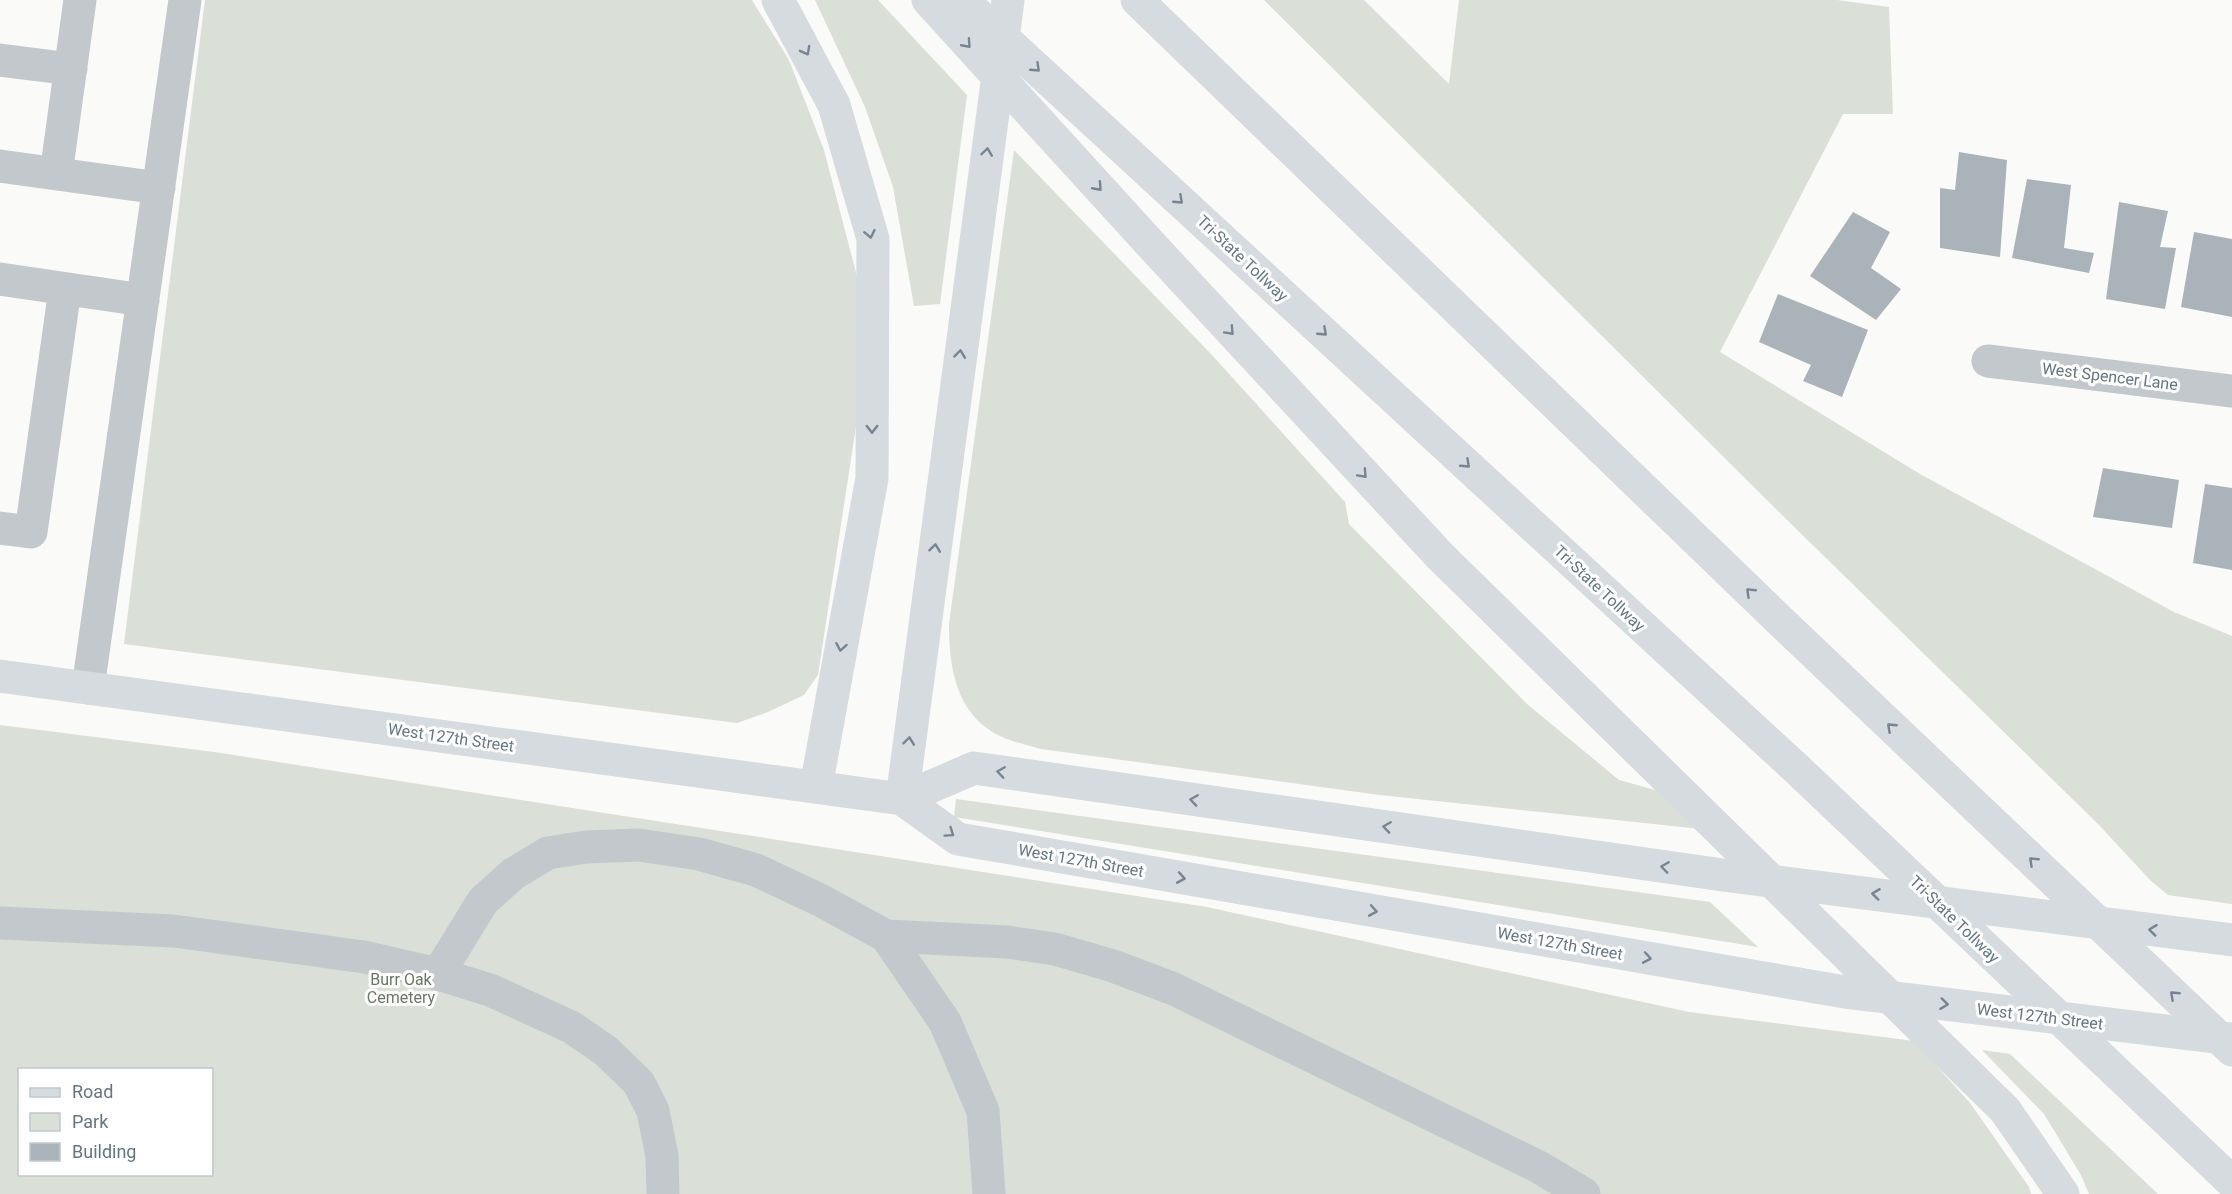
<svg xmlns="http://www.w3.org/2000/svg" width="2232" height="1194" viewBox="0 0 2232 1194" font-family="Roboto,sans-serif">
<rect width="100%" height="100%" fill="#fafaf8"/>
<path fill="#dadfd7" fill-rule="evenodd" d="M205,0H752L789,60L824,150L859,284L860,400L818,675L804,695L768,712L737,723L124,644Z
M815,0H878L967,95L940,304L914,306L893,187L865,107Z
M1264,0H1364L1449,84L1459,0H1837L1889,7L1893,114H1843L1720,352L1920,474L2174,612L2232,636V904L2168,895L2151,881L2099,825L1780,513Z
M1014,150L1211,354L1345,502L1349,524L1527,704L1619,780L1655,790L1701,829L1380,795L1041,749C1023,744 1003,740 988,729C954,705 949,662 949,624Z
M0,725L214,752L1207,907L1689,1012L1914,1041L1970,1103L2029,1187L2031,1194H0ZM20,1070H212V1174H20Z
M956,799L1710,902L1758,947L954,817Z
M1982,1050L2010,1054L2158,1194H2089L2081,1175L2044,1114Z"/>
<path fill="#aab3b9" d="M1959,152L2007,160L2000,257L1940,248V188L1955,190Z
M2027,179L2071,185L2064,248L2094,253L2089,273L2012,258Z
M2119,202L2168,211L2160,247L2176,248L2165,309L2106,299Z
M1853,212L1890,232L1871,268L1901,289L1876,320L1810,276Z
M2194,232L2232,239V317L2181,307Z
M1778,294L1868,330L1842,397L1803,381L1811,365L1759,342Z
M2103,468L2179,480L2172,528L2093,517Z
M2205,484L2232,488V570L2193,563Z"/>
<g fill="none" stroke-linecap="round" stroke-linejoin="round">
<path stroke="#c3c8cc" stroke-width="33" d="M0,60L71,69
M0,166L159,188
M56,174L80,0
M0,279L143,300
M1988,361L2232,391
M0,528L31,532L65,289
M88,688L185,0
M0,923L173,931L270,944L364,957L438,974L490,990L571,1027L606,1051L639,1083L653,1111L662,1156L663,1194
M886,936L945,1022L983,1111L989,1194
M438,974L483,901L513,874L548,853L586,847L639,845L699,854L756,870L820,900L886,936L1007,942L1055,949L1113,966L1174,989L1539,1167L1584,1194"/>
<path stroke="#d6dbdf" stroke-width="33" d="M0,676L902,799L958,839L1845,992L2232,1039
M902,799L974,768L1723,875L2232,940"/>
<path stroke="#d6dbdf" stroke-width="33" d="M778,0L834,105L873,239L872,478L816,787
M928,0L1156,250L1440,556L2005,1110L2063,1194
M962,0L1798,770L2232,1182
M1137,0L1774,615L2232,1050
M902,799L1008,0"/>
</g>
<defs><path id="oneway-chevron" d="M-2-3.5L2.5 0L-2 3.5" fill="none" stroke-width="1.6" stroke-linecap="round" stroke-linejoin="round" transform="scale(1.5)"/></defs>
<g stroke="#768591">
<use href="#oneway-chevron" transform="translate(967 44) rotate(48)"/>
<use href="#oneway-chevron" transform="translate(806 51) rotate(62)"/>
<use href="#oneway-chevron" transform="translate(1036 68) rotate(43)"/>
<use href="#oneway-chevron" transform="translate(987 152) rotate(-82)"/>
<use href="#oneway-chevron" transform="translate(1098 187) rotate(48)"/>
<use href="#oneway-chevron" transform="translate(1179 200) rotate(43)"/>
<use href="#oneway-chevron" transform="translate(870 234) rotate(78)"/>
<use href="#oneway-chevron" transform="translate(1230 331) rotate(47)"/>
<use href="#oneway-chevron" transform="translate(1323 332) rotate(43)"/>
<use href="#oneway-chevron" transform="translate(960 354) rotate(-83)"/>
<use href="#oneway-chevron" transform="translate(872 429) rotate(90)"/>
<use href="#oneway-chevron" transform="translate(1466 464) rotate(43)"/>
<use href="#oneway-chevron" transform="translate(1363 474) rotate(47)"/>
<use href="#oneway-chevron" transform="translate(935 548) rotate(-83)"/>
<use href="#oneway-chevron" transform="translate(1750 592) rotate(-136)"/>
<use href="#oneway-chevron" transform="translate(841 647) rotate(100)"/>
<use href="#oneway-chevron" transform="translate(1891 727) rotate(-137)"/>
<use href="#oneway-chevron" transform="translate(909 741) rotate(-83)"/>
<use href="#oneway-chevron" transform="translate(1001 772) rotate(-172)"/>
<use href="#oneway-chevron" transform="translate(1194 800) rotate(-172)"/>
<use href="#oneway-chevron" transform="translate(1387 827) rotate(-172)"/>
<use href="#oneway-chevron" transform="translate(950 833) rotate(35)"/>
<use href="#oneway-chevron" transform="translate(2033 861) rotate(-137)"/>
<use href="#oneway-chevron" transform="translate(1665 867) rotate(-172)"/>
<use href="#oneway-chevron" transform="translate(1181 878) rotate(10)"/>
<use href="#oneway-chevron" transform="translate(1876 894) rotate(-173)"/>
<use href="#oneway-chevron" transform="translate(1373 911) rotate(10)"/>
<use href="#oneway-chevron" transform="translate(2153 930) rotate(-173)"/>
<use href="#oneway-chevron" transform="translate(1647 958) rotate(10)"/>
<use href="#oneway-chevron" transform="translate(2174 995) rotate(-137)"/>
<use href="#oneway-chevron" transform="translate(1944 1004) rotate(7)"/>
</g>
<g text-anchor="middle" stroke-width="6" stroke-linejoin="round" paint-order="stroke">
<g font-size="16" fill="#657683" stroke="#fff">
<text transform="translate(1243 258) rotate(43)" y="6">Tri-State Tollway</text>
<text transform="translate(2110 376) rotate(7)" y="6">West Spencer Lane</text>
<text transform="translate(1600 588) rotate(43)" y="6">Tri-State Tollway</text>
<text transform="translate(451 737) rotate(8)" y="6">West 127th Street</text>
<text transform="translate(1081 860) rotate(10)" y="6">West 127th Street</text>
<text transform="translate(1955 919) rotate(44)" y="6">Tri-State Tollway</text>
<text transform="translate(1560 943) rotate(10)" y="6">West 127th Street</text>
<text transform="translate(2040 1016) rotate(7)" y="6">West 127th Street</text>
</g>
<g font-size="16" fill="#687a64" stroke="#fff">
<text x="401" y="985">Burr Oak<tspan x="401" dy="18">Cemetery</tspan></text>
</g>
</g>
<rect x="18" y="1068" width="195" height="108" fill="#ffffff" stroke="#c1c8cd" stroke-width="1.5"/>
<rect x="30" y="1088" width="30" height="9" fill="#d6dbdf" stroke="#c1c8cd" stroke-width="1.5"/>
<text x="72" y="1098" font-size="18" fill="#657683">Road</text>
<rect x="30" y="1113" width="30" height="18" fill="#dadfd7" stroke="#c1c8cd" stroke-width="1.5"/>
<text x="72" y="1128" font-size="18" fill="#657683">Park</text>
<rect x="30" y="1143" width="30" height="18" fill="#aab3b9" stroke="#c1c8cd" stroke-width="1.5"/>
<text x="72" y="1158" font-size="18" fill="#657683">Building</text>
</svg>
